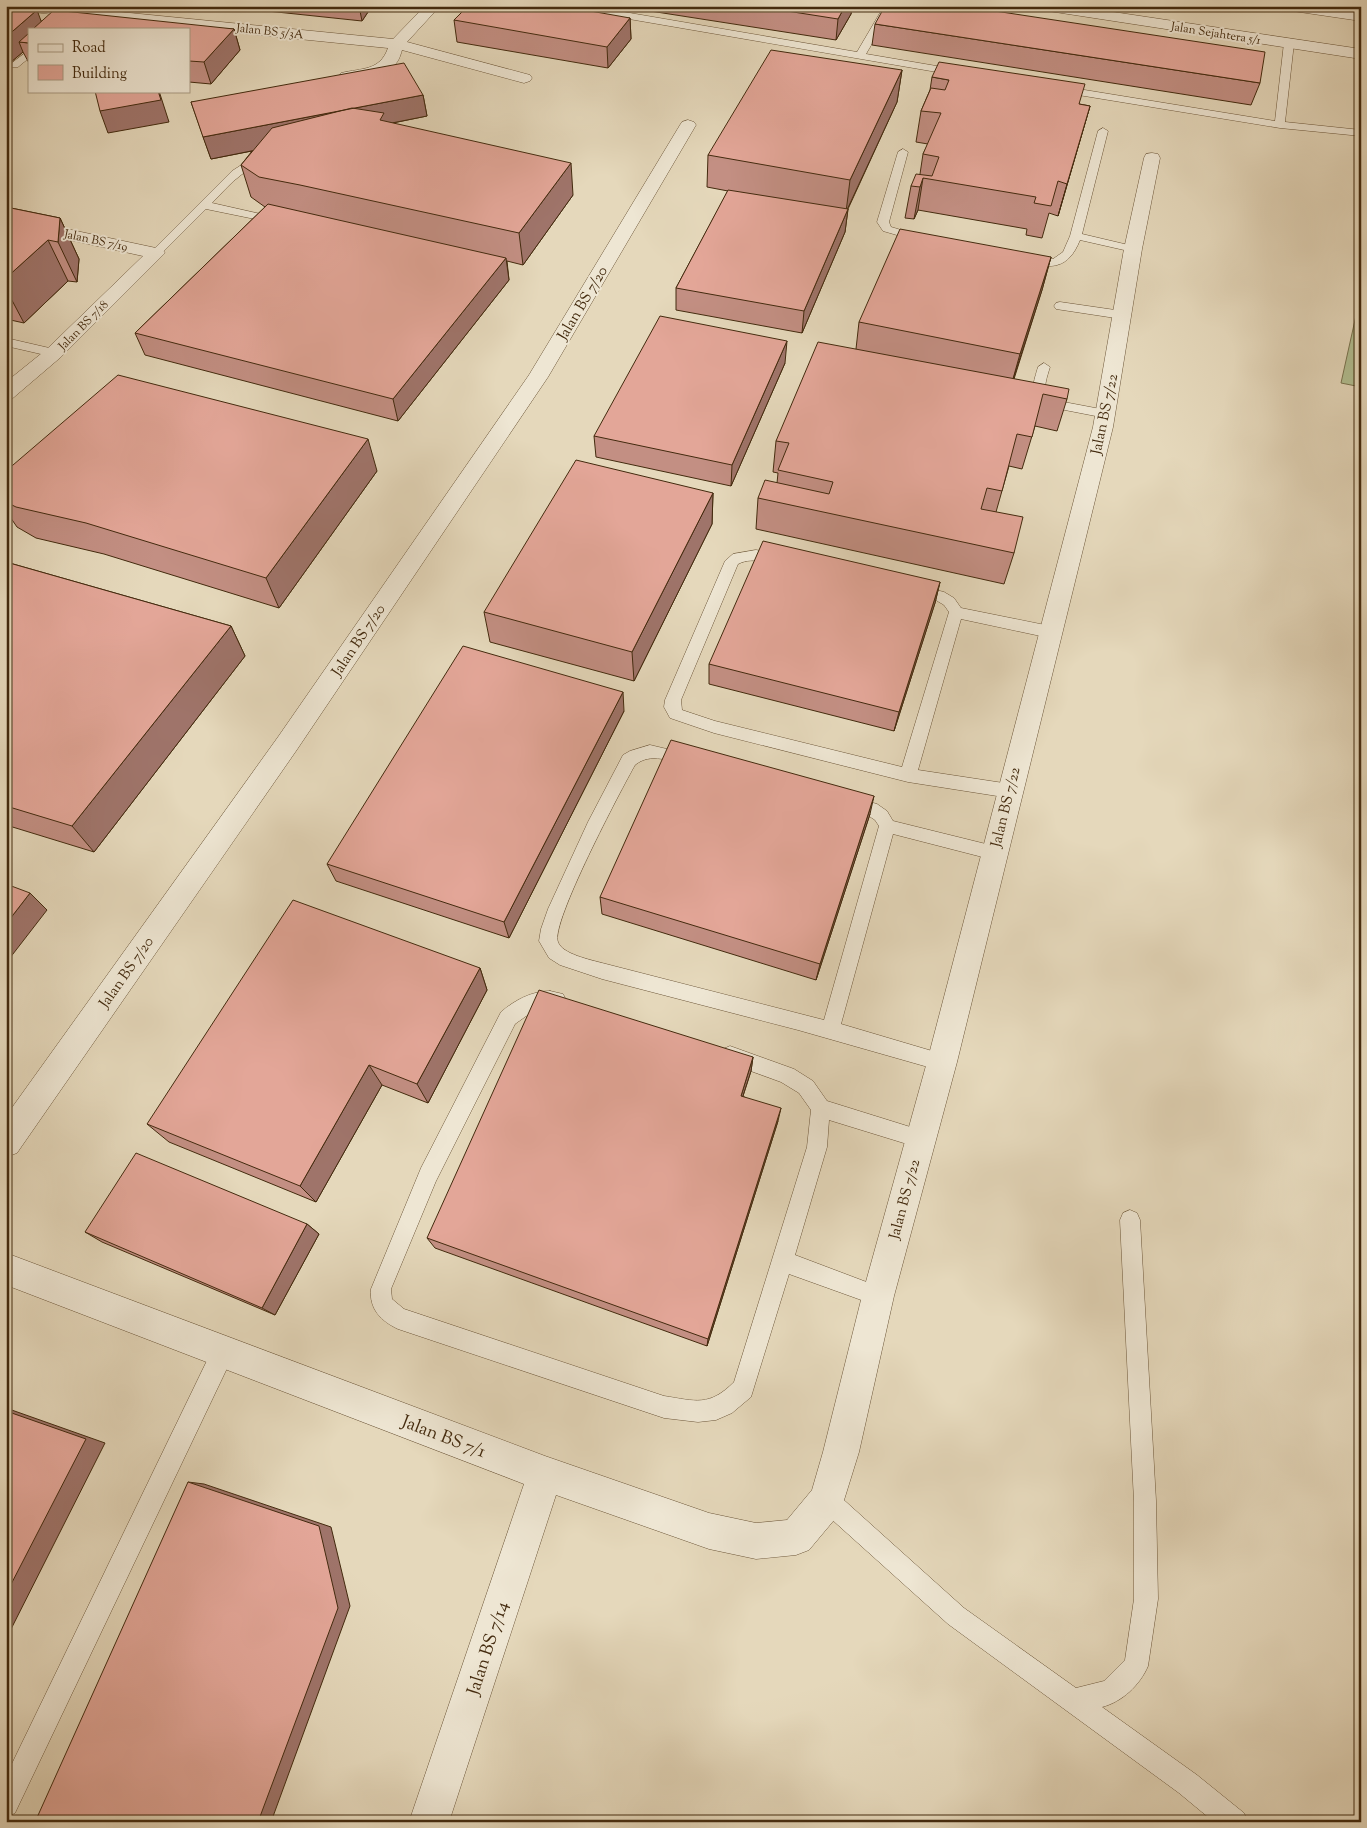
<svg xmlns="http://www.w3.org/2000/svg" width="1367" height="1828" viewBox="0 0 1367 1828" font-family="'Sorts Mill Goudy',serif">
<rect width="100%" height="100%" fill="#e5d8bb"/>
<filter id="stains"><feTurbulence type="fractalNoise" baseFrequency=".004" numOctaves="4"/><feColorMatrix values="0 0 0 0 .2 0 0 0 0 .09 0 0 0 0 .02 0 0 0 .5 -.17"/></filter>
<radialGradient id="worn" r=".72"><stop offset=".6" stop-color="#630" stop-opacity="0"/><stop offset="1" stop-color="#630" stop-opacity=".3"/></radialGradient>
<path fill="#b2bf92" stroke="#7a7450" d="M1361,293V387L1341,383Z"/>
<g fill="none" stroke-linecap="round" stroke-linejoin="round">
<g stroke="#6c5639" stroke-width="1">
<path id="service" d="M567,6H589L857,52L884,6H894L866,54L960,70L965,73L960,76L571,9Z
M1289,40L1294,43L1285,122L1361,130V136L1280,128L1060,92L1055,89L1060,86L1275,121L1284,43Z
M29,50V58L18,67H12V63Z
M1103,128L1108,131L1082,234L1137,247L1139,249L1133,252L1080,240C1068,270 1051,269 1023,262L1021,260L1023,258L1053,259L1063,252L1070,236L1098,131Z
M903,149L908,152L889,222L891,227L925,237L927,239L925,241L921,242L883,231L877,222L898,152Z
M264,157L268,158L269,160C263,166 249,168 241,175C230,183 221,194 212,203L283,219L285,221L283,223L279,224L206,209L160,255H152L150,253L232,171L246,162Z
M1060,302L1122,311L1128,315L1122,319L1056,309L1054,306L1056,303Z
M6,338L58,350L60,353L54,357L6,346Z
M1044,363L1050,367C1047,377 1042,389 1048,399L1111,411L1112,414L1111,417L1106,418L1039,405C1029,393 1034,381 1038,367Z
M756,550L785,555L787,559L785,563C769,567 756,555 738,564L681,700L682,710L715,721L902,767L949,612L944,605L934,599L910,594L908,590L910,586L915,585L944,592L954,598L961,608L1050,626L1055,628L1057,632L1055,636L1050,638L961,619L918,770L1010,784L1016,786L1018,791L1016,796L1010,798L908,782L714,733L670,718L664,707L665,700L725,561L733,554Z
M650,745L688,754L694,755L696,760L694,765L688,766C670,761 651,752 635,765C622,788 550,924 558,942C562,954 591,960 602,963L824,1020L879,826L875,820L866,814L842,808L840,803L842,798L848,796L877,804L887,811L893,821L994,846L1000,848L1002,853L1000,858L994,860L893,834L841,1024L949,1056L951,1062L949,1068L942,1071L798,1030L602,979L560,965L549,958L539,941L541,929L548,909L588,822L623,755L630,751Z
M550,991L563,994L566,1000L563,1006L557,1008L536,1009L515,1024L436,1181L391,1289L392,1299L404,1309L664,1396C696,1401 709,1407 734,1382L807,1147L811,1110L799,1093L781,1082L723,1061L721,1055L723,1049L730,1046L794,1069L813,1081L827,1101L920,1130L927,1132L930,1139L927,1146L920,1148L829,1120L827,1147L795,1255L885,1289L888,1296L885,1303L878,1306L789,1274L751,1397L732,1413L716,1420L698,1422L664,1418L398,1329C381,1321 369,1309 371,1289L421,1168L501,1012C515,1000 532,991 550,991Z
M1130,1210L1137,1213L1140,1220L1156,1501L1158,1599L1148,1666C1140,1685 1122,1702 1102,1707L1197,1775L1244,1813L1248,1822H1214L1179,1793L948,1624L819,1508L816,1500L819,1492L827,1489L835,1492L964,1608L1076,1688L1104,1681L1125,1660L1134,1599V1501L1120,1220L1123,1213Z
M223,1341L231,1344L234,1352L231,1360L15,1813L6,1817V1776L215,1344Z"/>
</g>
<g stroke="#6c5639" stroke-width="1">
<path id="minor" d="M6,6H59L393,39L425,6H440L407,42L530,75L532,78L530,81L524,83L402,50C400,57 398,63 392,67C382,77 355,83 341,79L339,76L341,73C362,68 380,71 388,48L12,10L7,9Z
M1035,6H1073L1361,49V59L1042,10Z
M1279,6H1318L1361,13V21L1286,10Z
M688,120L694,122L696,125L548,377L296,751L17,1153L6,1157V1116L278,737L529,375L680,125L682,122Z
M1152,153L1158,154L1160,158L1142,249L1113,427L957,1062L894,1296L859,1452L840,1513L809,1550L796,1555L756,1559L709,1549L556,1495L449,1822H409L524,1484L6,1285V1253L545,1456L709,1513L756,1523L787,1520L812,1490L823,1452L862,1296L927,1062L1093,427L1124,249L1144,158L1146,154Z
M6,216L156,248L162,249L165,253L61,357L13,398L6,399V382L47,349L143,256L6,226Z"/>
</g>
<use href="#service" fill="#eee6d3" fill-rule="evenodd"/>
<use href="#minor" fill="#eee6d3" fill-rule="evenodd"/>
</g>
<path fill="#c38f83" stroke="#432a0e" d="M6,6L41,21L234,29L240,50L211,84L189,82V29H29V63L23,52L11,62H6Z
M220,6H372L362,21Z
M618,6H852L851,14L836,40Z
M630,18L631,39L608,68L457,42L454,20Z
M875,24L1260,83L1251,105L872,45Z
M902,70L897,102L848,209L845,232L802,333L676,310V288L728,191L707,187L708,155Z
M932,77L1090,106L1058,216L1049,213L1042,238L1026,235L1027,229L918,210L914,219L905,218L911,186L920,174L923,154L928,144L916,142L921,111L930,90Z
M423,95L427,116L393,123L573,195L523,265L507,261L509,280L398,421L145,355L135,333L265,207L251,197L241,165L252,151L211,159L191,102Z
M6,207L60,218L79,259L77,282L68,281L24,323L6,319Z
M1051,257L1042,290L1014,379L1067,399L1057,431L1035,426L1022,469L1009,466L996,512L1014,553L1004,584L756,529L758,498L777,483L778,473L773,472L776,441L856,349L859,322Z
M785,363L731,486L596,457L594,436Z
M6,471H377L279,608L104,554L36,538L17,527L6,511Z
M713,493L712,524L634,681L490,642L484,612Z
M6,562L231,626L245,656L94,852L6,825Z
M940,582L935,603L894,731L709,684V664Z
M624,711L509,938L336,881L327,864Z
M870,814L816,980L602,914L600,897Z
M480,968L487,990L428,1103L382,1085L316,1202L169,1142L147,1124Z
M753,1057L751,1071L743,1096L778,1121L707,1346L435,1248L427,1238Z
M307,1224L319,1234L275,1315L102,1242L85,1232Z"/>
<path fill="#9f746a" stroke="#432a0e" d="M359,6H372L362,21Z
M845,6H852L851,14L836,40L838,19Z
M37,10L44,29H29V43L19,42L23,52L11,62L6,51V37Z
M630,18L631,39L608,68L607,47Z
M234,29L240,50L211,84L204,62Z
M902,70L897,102L846,212L850,180Z
M159,91L169,122L108,133L100,111Z
M423,95L427,116L211,159L203,137Z
M1090,106L1081,137L1058,216L1067,184Z
M571,163L573,195L523,265L519,233Z
M923,178L918,210L914,219L920,187Z
M848,209L845,232L802,333L804,311Z
M60,218L79,259L77,282L58,242Z
M48,240L68,281L24,323L6,289V278Z
M1051,257L1042,290L1011,386L1020,354Z
M506,258L509,280L398,421L393,399Z
M787,341L785,363L731,486L732,465Z
M368,439L377,471L279,608L266,578Z
M713,493L712,524L634,681L632,652Z
M940,582L935,603L894,731L899,712Z
M231,626L245,656L94,852L72,826Z
M623,692L624,711L509,938L504,922Z
M874,796L870,814L816,980L820,964Z
M30,893L47,910L6,963V924Z
M480,968L487,990L428,1103L417,1084Z
M753,1057L751,1071L739,1108L741,1096Z
M369,1065L382,1085L316,1202L300,1186Z
M781,1108L778,1121L707,1346L708,1339Z
M307,1224L319,1234L275,1315L262,1308Z
M6,1408L105,1443L6,1639Z
M188,1482L204,1484L331,1527L350,1606L271,1822H258Z"/>
<path fill="#e3a698" stroke="#432a0e" d="M6,6L37,10L6,37Z
M468,6H562L630,18L607,47L454,20Z
M755,6H845L838,19Z
M885,6H962L1265,52L1260,83L875,24Z
M54,10L234,29L204,62L189,61V29H33Z
M29,33V43L19,42Z
M771,50L902,70L850,180L708,155Z
M939,62L1085,84L1079,104L1090,106L1067,184L1058,181L1051,206L1034,203L1036,197L923,178L920,187L911,186L916,174L932,176L939,157L923,154L941,113L921,111L931,88L945,90L949,80L932,77Z
M404,63L423,95L203,137L191,102Z
M95,91H158L161,100L100,111Z
M352,108L384,113L380,120L571,163L519,233L300,185L259,177L241,165L272,128Z
M728,190L848,209L804,311L676,288Z
M268,204L506,258L393,399L135,333Z
M6,207L60,218L58,242L48,240L6,278Z
M900,229L1051,257L1020,354L859,322Z
M660,316L787,341L732,465L594,436Z
M818,342L1069,389L1067,399L1043,394L1032,437L1017,434L1002,491L987,488L981,509L1023,517L1014,553L758,498L765,480L829,494L833,482L778,470L789,443L776,441Z
M118,375L368,439L266,578L86,523L16,507L6,502V471Z
M576,460L713,493L632,652L484,612Z
M763,541L940,582L899,712L709,664Z
M6,562L231,626L72,826L6,806Z
M463,646L623,692L504,922L327,864Z
M671,740L874,796L820,964L600,897Z
M6,884L30,893L6,924Z
M293,900L480,968L417,1084L369,1065L300,1186L147,1124Z
M539,990L753,1057L741,1096L781,1108L708,1339L427,1238Z
M136,1153L307,1224L262,1308L85,1232Z
M6,1411L86,1439L6,1594Z
M188,1482L319,1526L338,1608L258,1822H35Z"/>
<g text-anchor="middle" stroke-width="4" stroke-linejoin="round" paint-order="stroke">
<g font-size="12" fill="#432a0e" stroke="#eee6d3">
<text transform="translate(270 31) rotate(6)" y="4">Jalan BS 5/3A</text>
<text transform="translate(1216 33) rotate(9)" y="4">Jalan Sejahtera 5/1</text>
<text transform="translate(96 240) rotate(12)" y="4">Jalan BS 7/19</text>
<text transform="translate(83 325) rotate(-45)" y="4">Jalan BS 7/18</text>
</g>
<g font-size="15" fill="#432a0e" stroke="#eee6d3">
<text transform="translate(582 303) rotate(-59)" y="5">Jalan BS 7/20</text>
<text transform="translate(1104 414) rotate(-78)" y="5">Jalan BS 7/22</text>
<text transform="translate(358 640) rotate(-56)" y="5">Jalan BS 7/20</text>
<text transform="translate(1005 807) rotate(-76)" y="5">Jalan BS 7/22</text>
<text transform="translate(126 972) rotate(-55)" y="5">Jalan BS 7/20</text>
<text transform="translate(904 1199) rotate(-75)" y="5">Jalan BS 7/22</text>
</g>
<g font-size="18" fill="#432a0e" stroke="#eee6d3">
<text transform="translate(444 1436) rotate(21)" y="6">Jalan BS 7/1</text>
<text transform="translate(487 1648) rotate(-72)" y="6">Jalan BS 7/14</text>
</g>
</g>
<rect width="1367" height="1828" fill="none" stroke="#e5d8bb" stroke-width="25"/>
<rect x="8" y="8" width="1352" height="1813" fill="none" stroke="#432a0e" stroke-width="2.5"/>
<rect x="12" y="12" width="1342" height="1803" fill="none" stroke="#432a0e"/>
<rect x="28" y="28" width="162" height="65" fill="#eee6d3" stroke="#aa9b84"/>
<rect x="38" y="44" width="25" height="8" fill="#eee6d3" stroke="#aa9b84"/>
<text x="72" y="52" font-size="15" fill="#432a0e">Road</text>
<rect x="38" y="65" width="25" height="15" fill="#e3a698" stroke="#aa9b84"/>
<text x="72" y="78" font-size="15" fill="#432a0e">Building</text>
<rect width="100%" height="100%" filter="url(#stains)"/>
<rect width="100%" height="100%" fill="url(#worn)"/>
</svg>
